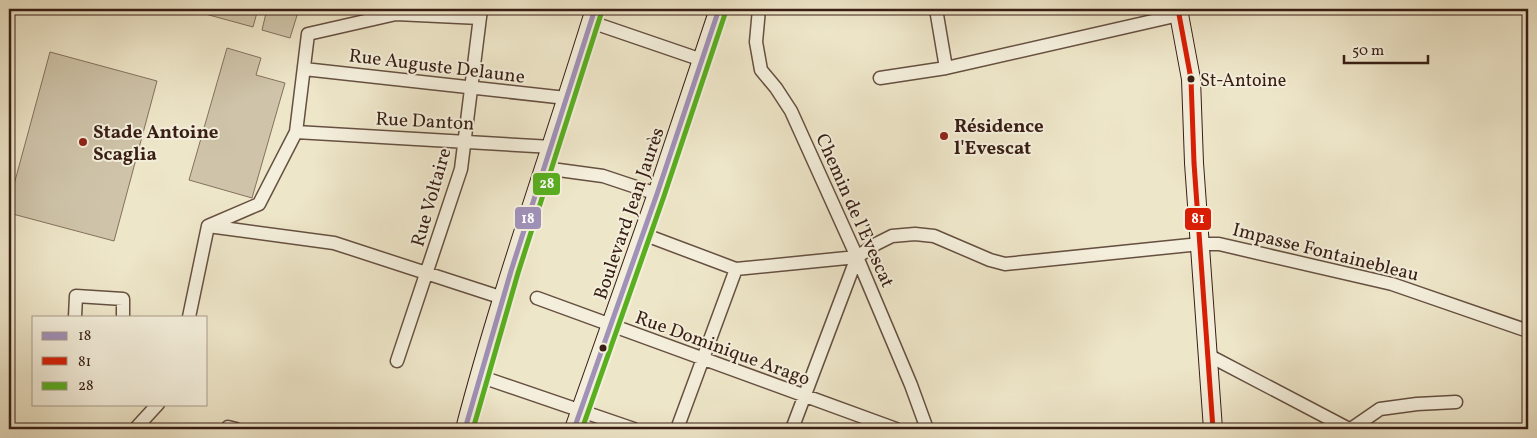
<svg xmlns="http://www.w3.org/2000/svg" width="1537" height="438" viewBox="0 0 1537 438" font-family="Vollkorn,serif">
<rect width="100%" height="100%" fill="#eee6c9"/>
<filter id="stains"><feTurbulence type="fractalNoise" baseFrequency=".004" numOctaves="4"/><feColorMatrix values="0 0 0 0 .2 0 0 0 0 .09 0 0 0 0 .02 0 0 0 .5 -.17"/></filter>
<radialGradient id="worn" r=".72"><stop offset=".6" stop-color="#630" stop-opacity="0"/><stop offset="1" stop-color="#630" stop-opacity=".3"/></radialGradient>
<path fill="#cfc4aa" stroke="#84715f" d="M187,9H258L253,27Z
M267,9H299L290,38L262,30Z
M227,48L261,58L256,75L285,83L252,198L189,180Z
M50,52L157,81L114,241L9,213V203Z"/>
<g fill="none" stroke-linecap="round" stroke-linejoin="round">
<g stroke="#665041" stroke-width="15">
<path id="street" d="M759,9L756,42L761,70L776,88L791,111L857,257L911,385L927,429
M936,9L946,68
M591,22L702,60
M304,69L566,98
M880,78L946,68L1179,15
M296,132L552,147
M544,168L603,176L657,194
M208,226L259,204L296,132L308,34L396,14L480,18
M208,226L334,243L503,298
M643,234L736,269L857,257L876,244L892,236L915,234L934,236L990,260L1005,264L1200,244H1219L1392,284L1528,331
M537,298L896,429
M75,317L76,296L123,299V317
M189,317L208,226
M1206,354L1349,429
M397,361L461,169L481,9
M479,376L634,429
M228,427L236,429
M135,429L158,404
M677,429L736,269
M792,429L857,257
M1351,429L1380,409L1417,404L1456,402"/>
</g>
<g stroke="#381e14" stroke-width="20">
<path id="secondary" d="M1178,9L1191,79L1194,163L1213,429
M465,429C502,287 552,149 595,9
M574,429L657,194L719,9"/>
</g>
<use href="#street" stroke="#f4efdc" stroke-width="12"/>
<use href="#secondary" stroke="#f4efdc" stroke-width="18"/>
<g stroke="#f4efdc" stroke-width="9">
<path id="bus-1" d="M465,429L511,271L595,9
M574,429L657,194L719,9"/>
</g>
<g stroke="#f4efdc" stroke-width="9">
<path id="bus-2" d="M1178,9L1191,79L1194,163L1213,429"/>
</g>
<g stroke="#f4efdc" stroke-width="9">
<path id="bus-3" d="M473,429L518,273L602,11
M582,429L664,196L726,11"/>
</g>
<use href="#bus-1" stroke="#a091b9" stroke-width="5"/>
<use href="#bus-2" stroke="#d81e05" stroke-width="5"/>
<use href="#bus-3" stroke="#58af20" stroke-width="5"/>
</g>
<g fill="#381e14" stroke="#f4efdc" stroke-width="2">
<circle cx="1191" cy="79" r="4.5"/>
<circle cx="603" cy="348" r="4.5"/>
</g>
<g fill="#8f2418" stroke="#f4efdc" stroke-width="2">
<circle cx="944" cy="136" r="5"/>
<circle cx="83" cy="142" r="5"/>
</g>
<g text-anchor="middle" stroke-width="4" stroke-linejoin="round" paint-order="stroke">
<g font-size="18" fill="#381e14" stroke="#f4efdc" text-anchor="start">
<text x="1200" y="86">St-Antoine</text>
</g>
<g font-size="19" fill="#381e14" stroke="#f4efdc">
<text transform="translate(437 65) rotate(7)" y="7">Rue Auguste Delaune</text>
<text transform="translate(425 120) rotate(3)" y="7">Rue Danton</text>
<text transform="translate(430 197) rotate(-74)" y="7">Rue Voltaire</text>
<text transform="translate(856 210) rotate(66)" y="7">Chemin de l'Evescat</text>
<text transform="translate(628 213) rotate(-71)" y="7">Boulevard Jean Jaurès</text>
<text transform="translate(1326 251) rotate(14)" y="7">Impasse Fontainebleau</text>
<text transform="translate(723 347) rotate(20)" y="7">Rue Dominique Arago</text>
</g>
<g font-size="19" font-weight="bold" fill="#381e14" stroke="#f4efdc" text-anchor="start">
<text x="954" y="132">Résidence<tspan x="954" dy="22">l'Evescat</tspan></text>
<text x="93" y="138">Stade Antoine<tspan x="93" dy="22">Scaglia</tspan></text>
</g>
</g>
<g stroke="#f4efdc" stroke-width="2">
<rect x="532" y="172" width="29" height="24" rx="5" fill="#58af20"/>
<rect x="514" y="206" width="28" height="24" rx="5" fill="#a091b9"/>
<rect x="1184" y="207" width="28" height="24" rx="5" fill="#d81e05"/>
</g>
<g font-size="14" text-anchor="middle" font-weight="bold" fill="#fff">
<text x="547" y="188">28</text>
<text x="528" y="223">18</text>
<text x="1198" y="223">81</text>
</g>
<rect width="1537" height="438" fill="none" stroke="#eee6c9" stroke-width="30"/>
<rect x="10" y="10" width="1517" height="418" fill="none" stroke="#381e14" stroke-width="2.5"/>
<rect x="15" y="15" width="1507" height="408" fill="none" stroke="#381e14"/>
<rect x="32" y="316" width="175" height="90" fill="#f4efdc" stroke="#a99b8c"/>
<rect x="42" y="332" width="25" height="8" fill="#a091b9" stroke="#a99b8c"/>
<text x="78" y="340" font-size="15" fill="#381e14">18</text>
<rect x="42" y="357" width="25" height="8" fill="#d81e05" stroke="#a99b8c"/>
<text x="78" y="366" font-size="15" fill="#381e14">81</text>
<rect x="42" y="382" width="25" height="8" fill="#58af20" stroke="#a99b8c"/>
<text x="78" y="390" font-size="15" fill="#381e14">28</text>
<path d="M1344 55v8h84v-8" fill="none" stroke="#381e14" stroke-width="2.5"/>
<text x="1352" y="55" font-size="15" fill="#381e14" stroke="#f4efdc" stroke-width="4" paint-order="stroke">50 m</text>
<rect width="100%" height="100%" filter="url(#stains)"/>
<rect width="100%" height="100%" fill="url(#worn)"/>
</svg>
